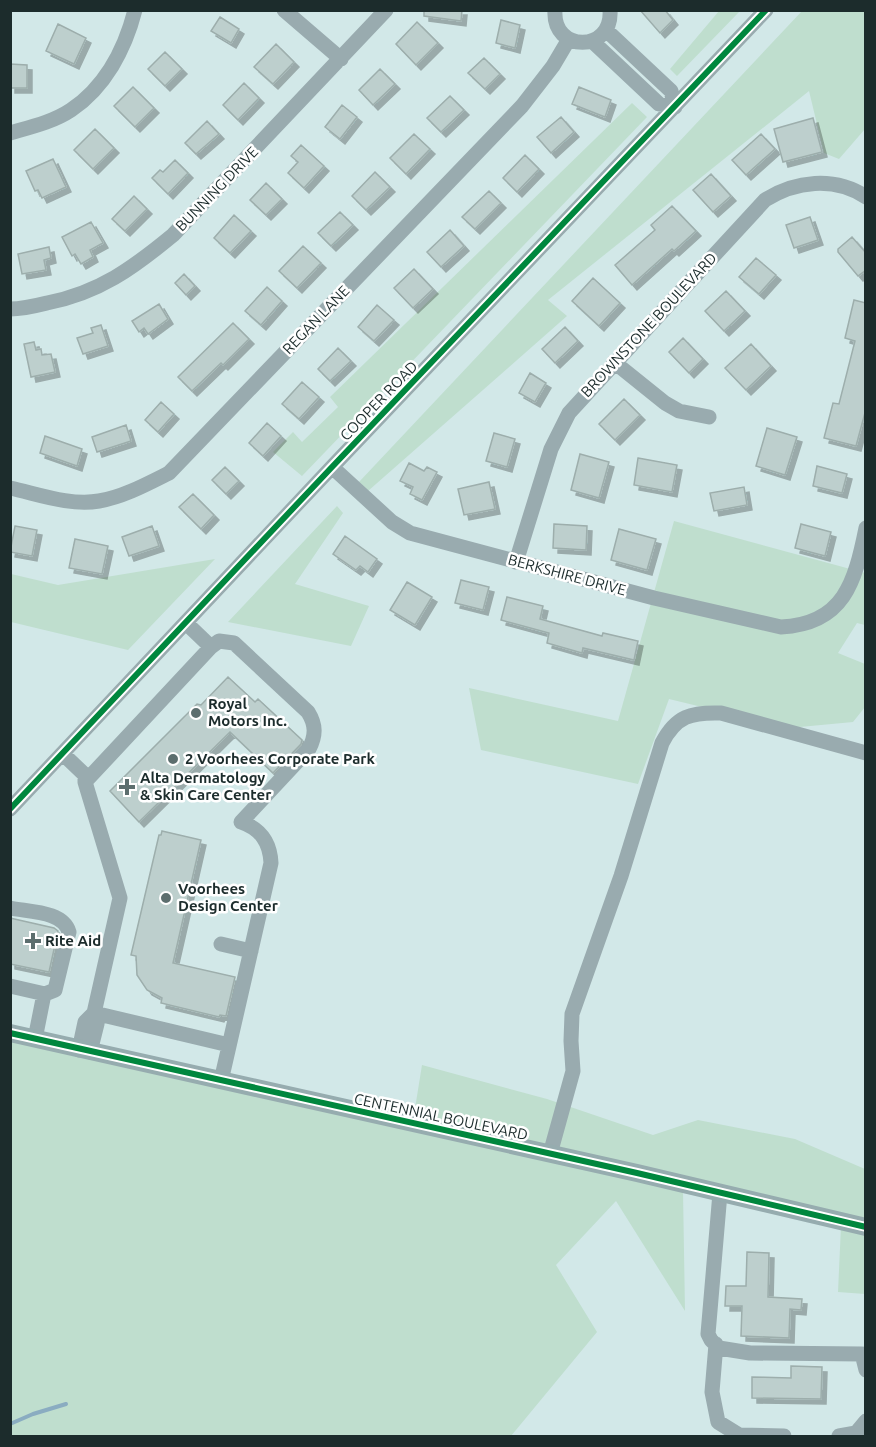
<svg xmlns="http://www.w3.org/2000/svg" width="876" height="1447" viewBox="0 0 876 1447" font-family="Ubuntu,sans-serif">
<defs>
<filter id="shadow"><feDropShadow dx="5" dy="5" stdDeviation="0" flood-color="#0004"/></filter>
</defs>
<rect width="100%" height="100%" fill="#d2e8e8"/>
<path fill="#bfdece" d="M719,11H740L677,76L670,69Z
M802,11H865V129L839,159L824,153L809,91L548,300L567,316L368,491L359,482Z
M632,103L647,117L302,476L273,452L293,432L302,442L338,407L330,397Z
M337,506L343,513L295,584L369,606L351,646L228,622Z
M674,521L865,573V625L857,623L838,653L865,664V707L853,722L789,728L669,699L638,784L481,750L469,688L618,721Z
M215,559L128,650L11,622V574L58,585Z
M11,1033L412,1127L422,1065L547,1099L653,1135L698,1120L795,1139L865,1169V1294L838,1292L841,1226L683,1191L685,1311L616,1201L556,1265L597,1332L511,1436H11Z"/>
<g fill="none" stroke-linecap="round" stroke-linejoin="round">
<path stroke="#8aacc1" stroke-width="4" d="M10,1424L33,1414L66,1404"/>
</g>
<path fill="#bdcfcd" stroke="#9daeac" stroke-width="1.5" filter="url(#shadow)" d="M424,10H462L461,21L424,16Z
M640,10H665L673,20L660,33Z
M220,17L239,29L231,43L211,31Z
M501,20L520,25L515,48L496,43Z
M417,22L438,43L416,65L396,44Z
M58,24L86,38L74,64L46,51Z
M276,44L294,62L273,84L254,67Z
M165,52L182,69L165,86L148,69Z
M484,58L500,74L485,89L468,73Z
M10,64L27,65V88H10Z
M380,69L395,84L373,105L359,90Z
M244,83L259,98L238,120L223,105Z
M133,87L154,108L135,127L114,106Z
M579,87L611,100L605,117L572,104Z
M450,96L464,110L441,132L427,118Z
M342,105L357,117L340,139L325,127Z
M561,117L574,132L551,153L537,137Z
M813,118L822,152L783,162L774,129Z
M207,121L219,134L196,154L185,143Z
M95,129L114,148L93,169L74,150Z
M414,134L430,149L406,174L390,158Z
M761,134L775,149L746,175L732,160Z
M301,145L324,166L304,188L288,173L298,162L291,156Z
M525,155L539,169L517,192L503,178Z
M53,159L66,187L42,198L38,190L35,191L26,171Z
M175,160L188,173L168,194L152,178L160,170L163,172Z
M375,172L390,187L366,210L352,196Z
M711,174L731,196L713,212L693,190Z
M266,183L282,199L266,215L250,200Z
M489,191L501,203L475,229L462,217Z
M134,196L147,209L125,231L112,219Z
M672,206L696,231L674,251L672,249L632,285L615,265L655,230L651,225Z
M340,212L353,225L331,246L318,233Z
M234,215L251,231L230,253L214,238Z
M810,217L818,240L794,248L786,225Z
M91,222L103,243L90,250L93,257L81,264L75,254L72,256L62,237Z
M450,230L464,246L441,267L427,252Z
M852,237L866,253V270L858,276L838,252V249Z
M303,246L321,263L297,288L279,271Z
M49,247L51,258L44,260L46,270L22,274L18,254Z
M756,258L776,275L759,294L739,277Z
M414,269L433,289L413,308L394,288Z
M184,274L195,286L186,295L175,283Z
M593,278L620,303L599,326L572,301Z
M267,287L282,301L261,325L245,311Z
M726,291L745,311L724,331L705,311Z
M854,300L866,303V409L856,446L824,438L833,403L839,404L855,341L845,338Z
M159,304L168,319L148,334L144,328L139,332L132,321Z
M377,305L394,320L374,341L358,327Z
M233,323L249,339L223,365L221,363L192,391L178,377Z
M101,325L108,346L83,354L77,338L93,333L91,328Z
M565,327L578,341L555,363L542,349Z
M683,338L703,359L689,373L669,352Z
M34,342L36,350L41,349L42,355L51,354L55,372L31,377L24,344Z
M751,344L771,366L746,390L725,368Z
M338,348L351,361L330,381L318,369Z
M530,373L546,383L535,402L519,393Z
M302,382L319,397L299,419L282,404Z
M624,399L640,415L615,440L599,424Z
M161,402L174,414L158,432L145,420Z
M267,423L281,436L263,456L249,443Z
M126,425L131,441L97,452L92,437Z
M767,428L797,437L785,475L756,466Z
M494,433L515,439L507,467L486,461Z
M45,436L82,449L77,466L40,453Z
M580,454L609,462L599,498L571,490Z
M638,458L677,465L672,492L634,485Z
M409,463L424,471L427,467L437,472L422,500L410,494L413,487L400,481Z
M817,466L847,474L842,493L813,486Z
M225,467L239,481L226,494L212,480Z
M489,482L495,509L464,515L458,489Z
M744,487L747,505L714,511L710,493Z
M193,494L214,515L201,529L179,507Z
M554,524L587,526L586,550L553,548Z
M801,524L831,532L825,556L795,548Z
M15,526L37,530L32,556L10,552Z
M152,526L159,546L129,556L122,537Z
M619,529L656,539L647,570L611,560Z
M345,536L377,559L368,572L360,566L356,570L333,554Z
M75,539L108,546L102,574L69,568Z
M461,580L489,587L483,610L455,603Z
M407,582L432,597L415,625L390,610Z
M507,597L543,606L540,619L602,636L603,633L638,641L634,660L583,648L582,653L547,643L549,633L501,620Z
M228,677L255,702L258,699L302,740L301,744L273,773L230,732L139,822L110,791L197,704L201,705Z
M162,831L201,840L173,963L235,977L226,1016L220,1015L219,1017L161,1003L162,998L147,990L137,975L136,956L131,955L159,835H161Z
M10,918L54,928L58,931L49,972L10,964Z
M747,1252L769,1253L768,1297L802,1299L801,1310L790,1309L789,1338L741,1336L742,1306H725L726,1286H746Z
M791,1366L822,1367L821,1399L752,1398V1377L791,1378Z"/>
<g fill="none" stroke-linecap="round" stroke-linejoin="round">
<path stroke="#99abaf" stroke-width="15" d="M284,10L341,59
M555,10C552,53 613,53 610,10
M592,41L659,104L675,107L671,91L606,30
M10,133C31,127 53,122 71,110C105,87 125,49 135,10
M10,309C23,309 35,306 47,303C99,293 133,268 173,235L386,10
M614,362L665,403L679,411L709,417
M332,467L392,522L410,533L654,598L781,627C844,624 855,582 866,528
M10,488C38,494 70,506 99,501C123,497 147,484 169,473L522,106L553,66L569,39
M516,562L551,449L569,413L765,200C795,181 834,176 866,197
M186,623L211,647
M63,754L85,775V782L120,898L94,1013L85,1022L79,1050
M85,782L211,647L219,641L234,643L308,712C316,725 316,735 309,749L241,822C261,829 270,842 271,863L221,1081
M10,809L332,467L766,10
M10,908C29,912 63,911 69,932L55,990L45,994L10,986
M221,944L251,951
M94,1013L229,1045
M35,1039L44,994
M90,1052L97,1024L94,1013
M550,1154L573,1071L571,1041L572,1014L621,876L662,743C676,716 691,712 721,713L866,753
M720,1193L708,1334L711,1340L719,1348L750,1353L862,1354L866,1370
M716,1344L712,1392L718,1422L739,1435L784,1436
M839,1436L856,1433L866,1421"/>
<path stroke="#96acaf" stroke-width="18" d="M10,1033L637,1173L866,1227"/>
<g stroke="#fff" stroke-width="10">
<path id="cycleway" d="M10,809L332,467L766,10
M10,1033L637,1173L866,1227"/>
</g>
<use href="#cycleway" stroke="#00873e" stroke-width="6"/>
</g>
<g fill="#5c6e6e" stroke="#fff" stroke-width="2">
<circle cx="196" cy="713" r="6"/>
<circle cx="173" cy="759" r="6"/>
<path d="M124 778h6v6h6v6h-6v6h-6v-6h-6v-6h6z"/>
<circle cx="166" cy="898" r="6"/>
<path d="M30 932h6v6h6v6h-6v6h-6v-6h-6v-6h6z"/>
</g>
<g text-anchor="middle" stroke-width="5" stroke-linejoin="round" paint-order="stroke">
<g font-size="15" fill="#1c2c2c" stroke="#fff">
<text transform="translate(217 189) rotate(-46)" y="5">BUNNING DRIVE</text>
<text transform="translate(316 320) rotate(-46)" y="5">REGAN LANE</text>
<text transform="translate(649 325) rotate(-47)" y="5">BROWNSTONE BOULEVARD</text>
<text transform="translate(379 401) rotate(-46)" y="5">COOPER ROAD</text>
<text transform="translate(567 575) rotate(15)" y="5">BERKSHIRE DRIVE</text>
<text transform="translate(441 1117) rotate(12)" y="5">CENTENNIAL BOULEVARD</text>
</g>
<g font-size="15" font-weight="bold" fill="#1c2c2c" stroke="#fff" text-anchor="start">
<text x="208" y="709">Royal<tspan x="208" dy="17">Motors Inc.</tspan></text>
<text x="185" y="764">2 Voorhees Corporate Park</text>
<text x="140" y="783">Alta Dermatology<tspan x="140" dy="17">&amp; Skin Care Center</tspan></text>
<text x="178" y="894">Voorhees<tspan x="178" dy="17">Design Center</tspan></text>
<text x="45" y="946">Rite Aid</text>
</g>
</g>
<rect width="876" height="1447" fill="none" stroke="#1c2c2c" stroke-width="24"/>
</svg>
